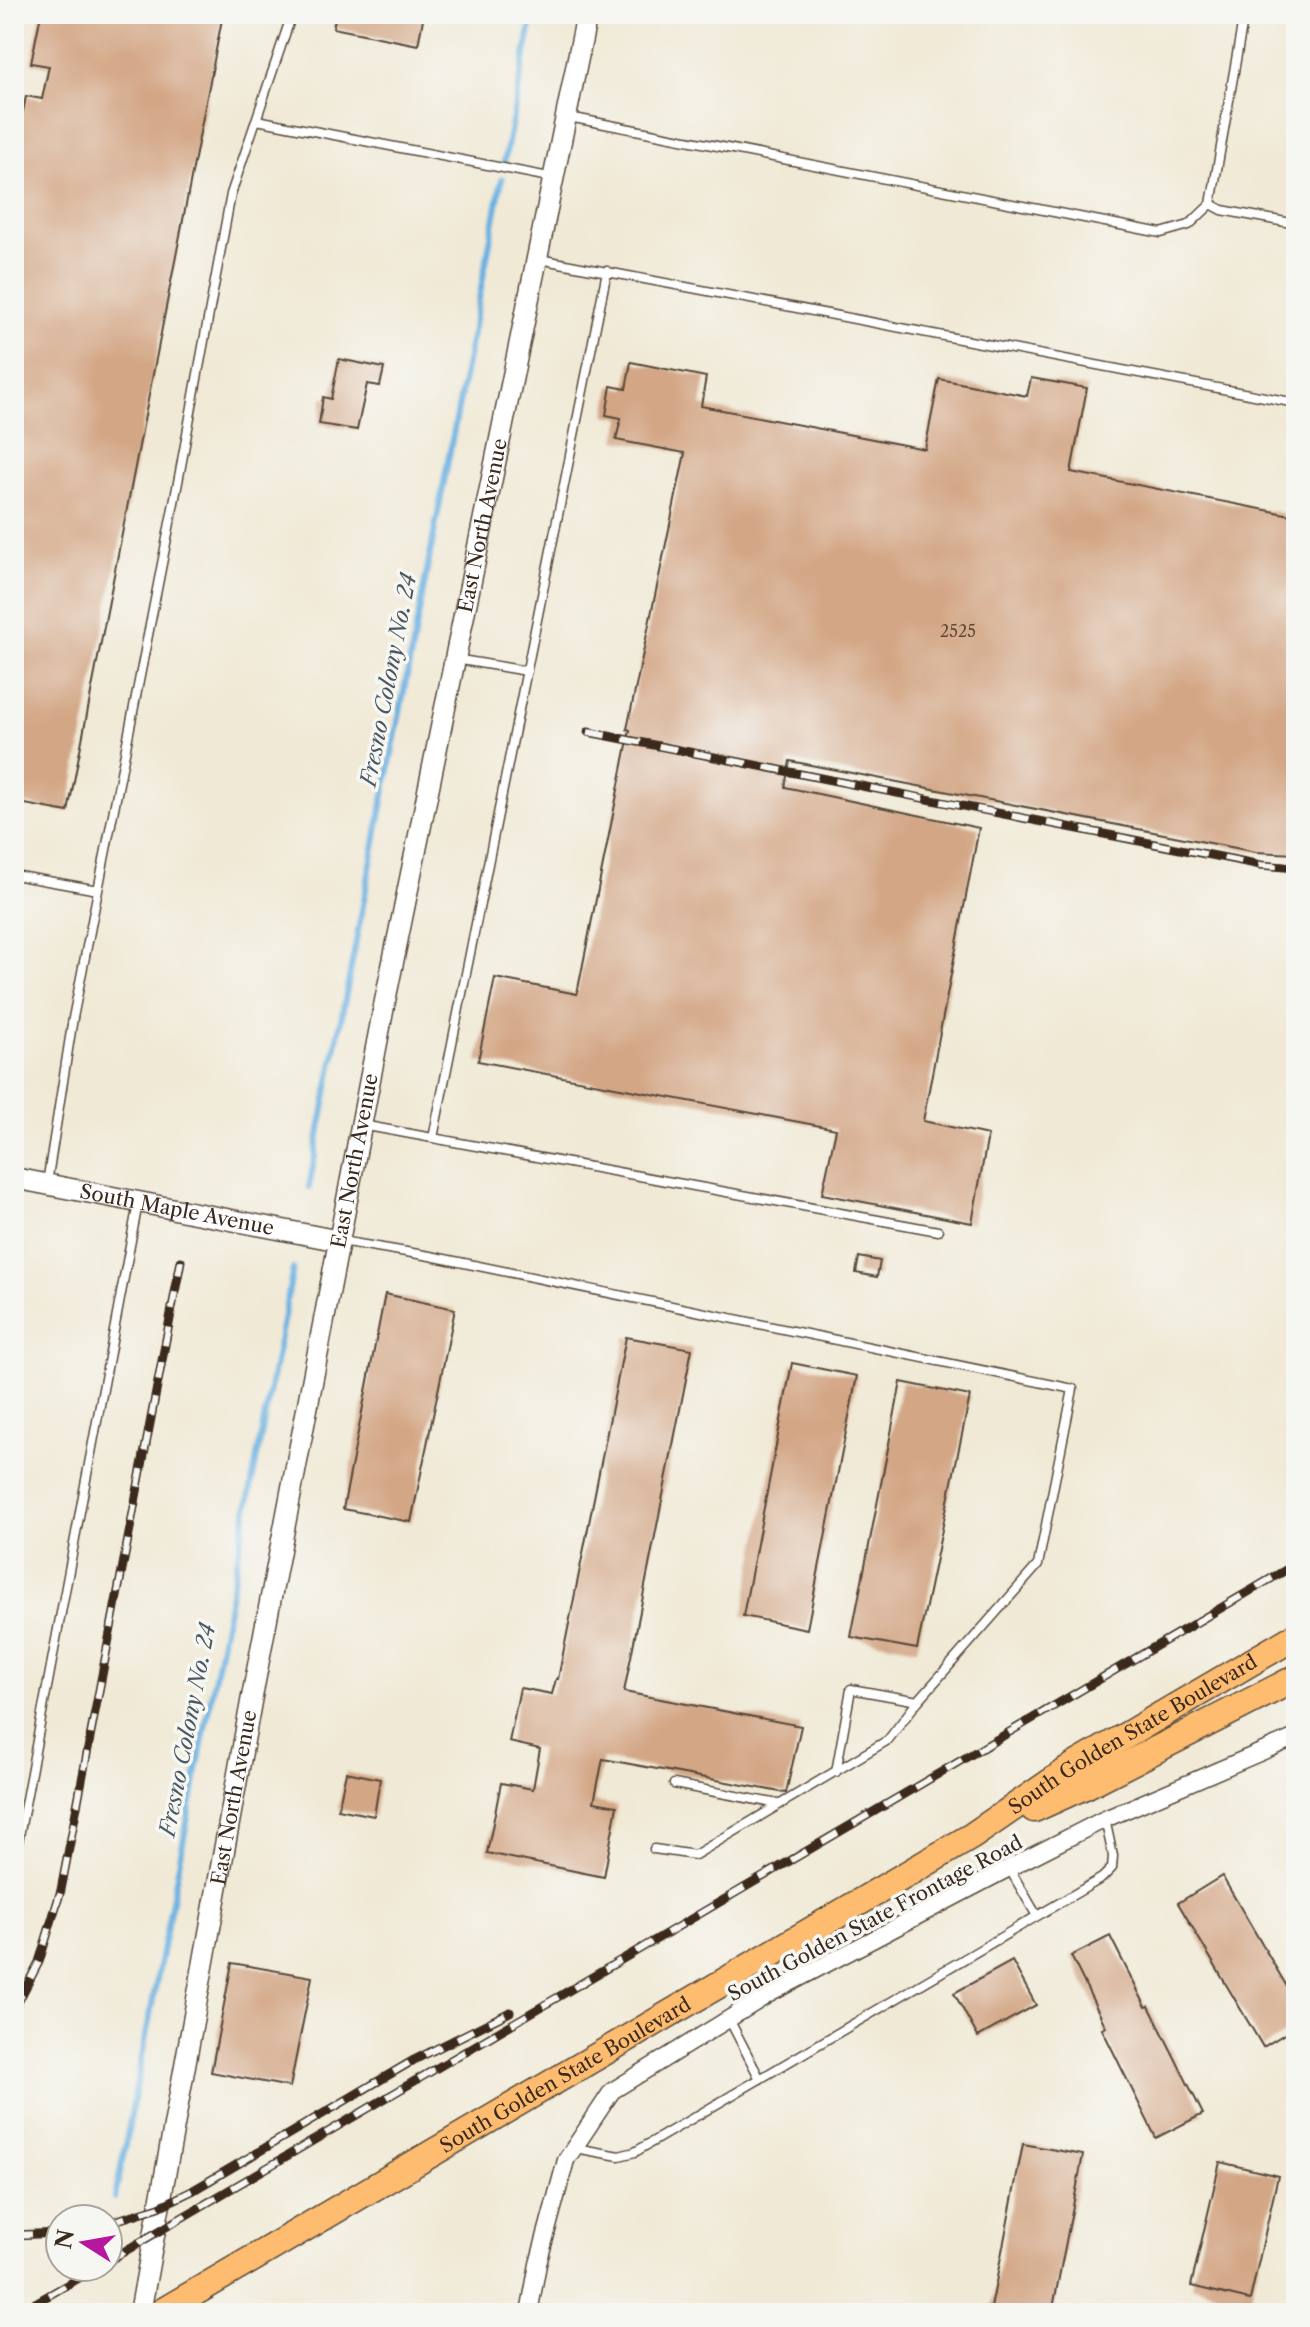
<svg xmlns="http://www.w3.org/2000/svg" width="1310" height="2327" viewBox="0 0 1310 2327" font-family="'Libre Caslon Text',serif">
<rect width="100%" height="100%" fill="#f6f6f2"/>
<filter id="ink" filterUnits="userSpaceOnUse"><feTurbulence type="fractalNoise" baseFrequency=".0125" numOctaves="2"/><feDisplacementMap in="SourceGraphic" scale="16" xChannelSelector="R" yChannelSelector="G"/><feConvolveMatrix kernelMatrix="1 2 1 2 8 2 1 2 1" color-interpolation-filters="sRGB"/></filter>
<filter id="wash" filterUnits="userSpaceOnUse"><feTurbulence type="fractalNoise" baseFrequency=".006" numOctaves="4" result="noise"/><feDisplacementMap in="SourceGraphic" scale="32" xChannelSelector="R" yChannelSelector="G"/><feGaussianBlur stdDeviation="1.8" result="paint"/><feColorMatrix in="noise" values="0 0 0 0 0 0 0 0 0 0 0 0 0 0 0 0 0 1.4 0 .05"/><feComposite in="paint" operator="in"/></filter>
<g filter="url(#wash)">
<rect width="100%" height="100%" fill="#f0e9d5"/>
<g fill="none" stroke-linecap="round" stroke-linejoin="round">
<path stroke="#6bb1e1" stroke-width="6" d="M504,163L533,14
M309,1187L502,179
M115,2198L293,1269"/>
</g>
<g id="blocks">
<path fill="#d3a685" d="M41,14H223L68,812L14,802V158L26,96L42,99L49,66L31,63Z
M336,14H424L418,45L333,28Z
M339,359L384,368L380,386L367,384L357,430L319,424L323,397L331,399Z
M631,362L706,377L701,406L925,449L939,379L1027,396L1031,378L1087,388L1071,472L1296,516V854L1256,852L790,761L785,787L979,828L923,1121L988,1135L972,1223L822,1194L836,1129L478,1061L495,978L577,994L630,730L627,729L685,453L616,440L621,418L606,415L611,386L626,389Z
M859,1257L880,1261L877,1277L856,1273Z
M385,1294L455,1309L411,1522L343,1509Z
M626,1337L692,1349L624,1692L801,1726L786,1793L603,1759L594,1802L617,1806L604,1877L487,1853L501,1783L533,1789L540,1749L509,1742L520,1688L552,1694L556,1679H558Z
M792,1363L857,1376L807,1629L743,1616Z
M901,1382L970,1396L917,1649L851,1637Z
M346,1772L380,1779L374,1816L338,1809Z
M1222,1876L1296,2002V2027L1263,2047L1178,1903Z
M1110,1936L1146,2007L1149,2006L1203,2114L1156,2138L1102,2029L1106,2027L1071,1956Z
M1012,1961L1036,2005L978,2037L954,1993Z
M232,1963L312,1977L290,2087L211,2072Z
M1023,2144L1083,2155L1052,2313H990Z
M1220,2162L1278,2176L1250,2300L1191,2286Z"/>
</g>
</g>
<g filter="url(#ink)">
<use href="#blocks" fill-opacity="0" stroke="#564739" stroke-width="2"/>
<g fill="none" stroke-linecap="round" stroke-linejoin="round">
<g stroke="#564739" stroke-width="11">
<path id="service" d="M569,117L1161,233L1189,225L1211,204L1244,14
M257,120L554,178
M1211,204L1222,210L1296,224
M539,259L1296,403
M455,659L527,671
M14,875L98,890
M362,1125L938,1231
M433,1138L607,271
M47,1183L73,1018L179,477L231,194L292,14
M341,1241L430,1256L1073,1389L1038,1565L918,1701L888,1740L695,1855L654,1849
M836,1772L851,1689L918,1701
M674,1784L778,1804
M14,1863L138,1203
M1009,1868L1037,1916
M729,2019L760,2079
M575,2148L619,2156L635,2152L1102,1878L1112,1868L1113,1856L1105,1819"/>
</g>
<g stroke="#564739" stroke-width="19">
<path id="minor" d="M529,2313L538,2264L566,2160L612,2091L769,1994L1009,1868L1105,1819L1296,1737"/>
</g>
<g stroke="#564739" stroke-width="23">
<g id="tertiary">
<path id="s1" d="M14,1178L340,1241"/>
<path id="s2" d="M140,2313L251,1702L384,1006L587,14"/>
</g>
</g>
<g stroke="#564739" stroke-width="29">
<g id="primary">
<path d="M1034,1809L1087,1785L1296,1678"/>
<path id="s3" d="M160,2313L972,1836L1074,1766L1296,1636"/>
</g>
</g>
<use href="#service" stroke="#fff" stroke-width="8"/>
<use href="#minor" stroke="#fff" stroke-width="16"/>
<use href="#tertiary" stroke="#fff" stroke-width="20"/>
<use href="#primary" stroke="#fdbc6f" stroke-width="26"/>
<g stroke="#3b2a1e" stroke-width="9">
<path id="rail" d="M588,732L1261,865L1296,868
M14,2010L39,1962L61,1890L181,1261
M108,2223L159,2207L192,2191L414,2060L510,2012
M14,2235L60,2233
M108,2261L1296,1564
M18,2313L98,2267"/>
</g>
<use href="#rail" stroke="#f6f6f2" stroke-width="6" stroke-dasharray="18" stroke-linecap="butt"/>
</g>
</g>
<g text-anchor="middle" stroke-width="7" stroke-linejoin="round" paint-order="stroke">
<g font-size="16" fill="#614938">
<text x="958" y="637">2525</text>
</g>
<g font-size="20" fill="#3b2a1e" stroke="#f6f6f2">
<text dy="7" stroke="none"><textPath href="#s2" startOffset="1820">East North Avenue</textPath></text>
<text dy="7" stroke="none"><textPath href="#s2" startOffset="1172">East North Avenue</textPath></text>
<text dy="7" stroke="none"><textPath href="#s1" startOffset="166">South Maple Avenue</textPath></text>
<text dy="7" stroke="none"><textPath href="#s3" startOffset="1132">South Golden State Boulevard</textPath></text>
<text dy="7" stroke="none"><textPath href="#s2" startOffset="524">East North Avenue</textPath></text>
<text transform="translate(875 1918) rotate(-28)" y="7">South Golden State Frontage Road</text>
<text dy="7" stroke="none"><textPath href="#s3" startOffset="470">South Golden State Boulevard</textPath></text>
</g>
<g font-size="22" font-style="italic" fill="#4c5962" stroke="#f6f6f2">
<text transform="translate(388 680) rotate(-79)" y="8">Fresno Colony No. 24</text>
<text transform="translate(187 1730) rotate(-79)" y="8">Fresno Colony No. 24</text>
</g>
</g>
<rect width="1310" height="2327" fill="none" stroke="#f6f6f2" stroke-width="48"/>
<g transform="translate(84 2243) rotate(281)"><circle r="38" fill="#f6f6f2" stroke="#aba49d" stroke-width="2"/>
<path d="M0-6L14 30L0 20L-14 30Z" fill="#b5179e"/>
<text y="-12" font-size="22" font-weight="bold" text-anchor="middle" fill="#3b2a1e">N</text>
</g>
</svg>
